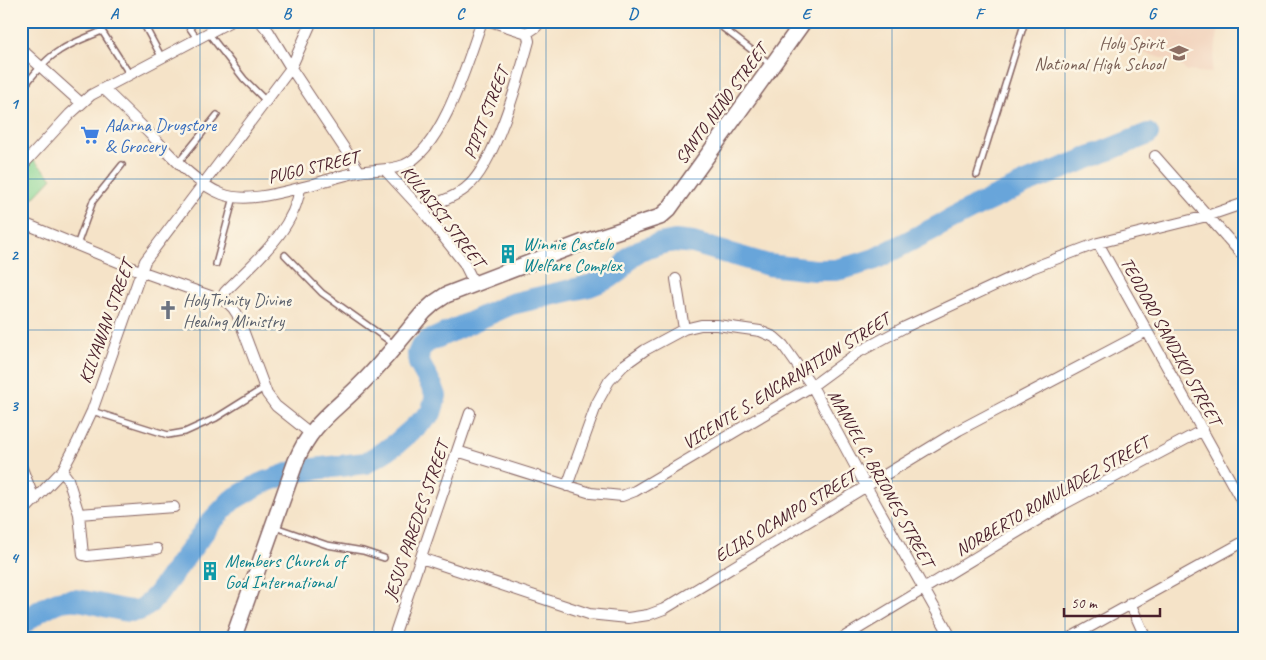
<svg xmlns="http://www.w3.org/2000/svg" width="1266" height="660" viewBox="0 0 1266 660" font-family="Caveat,sans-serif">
<rect width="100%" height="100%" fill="#fcf5e5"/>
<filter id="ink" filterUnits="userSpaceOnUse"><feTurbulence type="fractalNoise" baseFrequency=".02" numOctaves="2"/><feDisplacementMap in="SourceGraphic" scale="10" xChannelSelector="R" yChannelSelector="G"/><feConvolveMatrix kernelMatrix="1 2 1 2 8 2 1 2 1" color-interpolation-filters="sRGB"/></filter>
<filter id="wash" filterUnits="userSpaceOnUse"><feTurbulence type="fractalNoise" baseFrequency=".0096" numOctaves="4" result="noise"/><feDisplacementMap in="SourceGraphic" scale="20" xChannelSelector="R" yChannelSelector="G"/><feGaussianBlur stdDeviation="1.12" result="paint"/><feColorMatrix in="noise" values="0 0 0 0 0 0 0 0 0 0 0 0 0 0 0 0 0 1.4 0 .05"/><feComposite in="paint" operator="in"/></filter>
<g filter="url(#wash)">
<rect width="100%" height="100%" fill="#f5e3c8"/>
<path fill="#f2d4be" d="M1120,21H1220L1211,73L1187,71L1177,62L1114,45Z"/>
<path fill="#88d694" stroke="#697a60" d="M31,157L52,178L21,211V168Z"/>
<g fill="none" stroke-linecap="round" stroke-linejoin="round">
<path stroke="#68a5da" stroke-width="22" d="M21,625C35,614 51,601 69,600C88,598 124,615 139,610C146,608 152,600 157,595L211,522L232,500L260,484L296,471L366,463L396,444L431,413L436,396L433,388L419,363L418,354L421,347L427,342L511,304L589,286L609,278L619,271L631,256L639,251L659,244L675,241L693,243L768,265L814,270H836L856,265L875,259L977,206L1026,183L1148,134"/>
</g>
</g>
<g filter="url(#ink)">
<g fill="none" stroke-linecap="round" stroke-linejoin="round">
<g stroke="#866462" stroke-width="8">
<path id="lane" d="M98,21L102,31L130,75
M142,21L162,58
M185,21L198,40
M723,28L770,64
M209,34L244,79L266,101
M21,90C33,76 44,60 59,51C73,42 88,37 102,31
M178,163L217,115
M977,175L1025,21
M77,245L93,201L122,165
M285,255L322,293L395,345
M216,264L234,197
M92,411L168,435L185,432L216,418L264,388
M275,527L327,545L363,551L384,558"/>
</g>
<g stroke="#866462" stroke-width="12">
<path id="street" d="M260,21L269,32L291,68L360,172
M490,21L527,33
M527,33L536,27L541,21
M21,49L81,103
M104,89C122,106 140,124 158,142C176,161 197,184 222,194C247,204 286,191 311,185C327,180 343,175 359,172C374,169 389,171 404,165C443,148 468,60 482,21
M1155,156L1245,258
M21,167L70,114L91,95L231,21
M385,170L422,210L464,263L474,283
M422,210C436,202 453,199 466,188C495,165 519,78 529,41L527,33
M21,222L140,271L227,302L233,308L237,314L267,394L276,406L310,433
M1098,243L1245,507
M676,279L684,329
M221,300L225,292C254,262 294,231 300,188
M457,451L591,493L622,496L635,491L812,386L857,353L905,327L1032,268L1098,243L1207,216L1245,203
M21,466L35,501
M62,471L68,479L79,514L83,555L87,556L157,549
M567,486L597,403L609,381L624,365L645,350L684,329L701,325H717L760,331L774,337L783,345L812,386L866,486L952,639
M21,514L62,471L77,443L92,411L145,261L291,68L312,21
M79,514L174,507
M421,558L589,614L628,618L648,615L664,609L959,430L1147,331
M1130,603L1146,639
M393,639L470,413
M841,639L1064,504L1203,430
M1068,639L1245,541"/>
</g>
<g stroke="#866462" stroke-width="18">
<path id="secondary" d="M233,639L296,461C312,422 335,411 363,382C385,360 404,335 424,312L434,303L446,295L584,242L660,217L669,209L804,21"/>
</g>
<use href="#lane" stroke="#fff" stroke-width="5"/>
<use href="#street" stroke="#fff" stroke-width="10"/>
<use href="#secondary" stroke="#fff" stroke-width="15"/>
</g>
</g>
<path fill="none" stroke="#1f6fb2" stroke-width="1" stroke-opacity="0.55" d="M200,21V639M374,21V639M546,21V639M720,21V639M892,21V639M1065,21V639M21,179H1245M21,330H1245M21,481H1245"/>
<defs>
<g id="school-bare" transform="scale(1.5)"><path d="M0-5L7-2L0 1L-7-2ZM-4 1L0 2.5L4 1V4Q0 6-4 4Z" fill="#8d6e63" stroke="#fcf5e5" stroke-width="2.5" paint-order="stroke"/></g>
<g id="supermarket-bare" transform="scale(1.5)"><path d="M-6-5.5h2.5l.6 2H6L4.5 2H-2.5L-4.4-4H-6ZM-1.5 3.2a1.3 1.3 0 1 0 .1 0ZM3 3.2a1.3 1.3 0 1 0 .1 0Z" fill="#3f7fe0" stroke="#fcf5e5" stroke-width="2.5" paint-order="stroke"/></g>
<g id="building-bare" transform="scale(1.5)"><path d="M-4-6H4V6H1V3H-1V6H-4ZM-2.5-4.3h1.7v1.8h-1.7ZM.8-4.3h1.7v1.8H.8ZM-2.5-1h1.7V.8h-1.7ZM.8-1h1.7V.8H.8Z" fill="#0f9aa8" stroke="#fcf5e5" stroke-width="2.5" paint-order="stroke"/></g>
<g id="church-bare" transform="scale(1.5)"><path d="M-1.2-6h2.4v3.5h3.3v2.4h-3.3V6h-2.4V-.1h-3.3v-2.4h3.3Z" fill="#6b7280" stroke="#fcf5e5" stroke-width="2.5" paint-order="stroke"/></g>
</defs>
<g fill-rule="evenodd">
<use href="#school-bare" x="1179" y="53"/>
<use href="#supermarket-bare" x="90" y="135"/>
<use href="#building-bare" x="508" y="254"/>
<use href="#church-bare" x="168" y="310"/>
<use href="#building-bare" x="210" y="571"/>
</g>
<g text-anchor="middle" stroke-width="5" stroke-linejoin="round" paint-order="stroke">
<g font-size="18" fill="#785e54" stroke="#fcf5e5" text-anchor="end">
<text x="1164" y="49">Holy Spirit<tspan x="1164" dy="21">National High School</tspan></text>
</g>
<g font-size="18" fill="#4a1f2b" stroke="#fcf5e5">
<text transform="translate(721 104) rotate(-54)" y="6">SANTO NIÑO STREET</text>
<text transform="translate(486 113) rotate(-69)" y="6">PIPIT STREET</text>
<text transform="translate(313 167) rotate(-13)" y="6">PUGO STREET</text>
<text transform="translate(443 216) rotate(52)" y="6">KULASISI STREET</text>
<text transform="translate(106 322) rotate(-70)" y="6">KILYAWAN STREET</text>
<text transform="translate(1171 341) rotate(61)" y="6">TEODORO SANDIKO STREET</text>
<text transform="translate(786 381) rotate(-32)" y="6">VICENTE S. ENCARNATION STREET</text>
<text transform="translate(881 478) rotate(61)" y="6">MANUEL C. BRIONES STREET</text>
<text transform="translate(1052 496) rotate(-30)" y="6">NORBERTO ROMULADEZ STREET</text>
<text transform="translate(785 516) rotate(-31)" y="6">ELIAS OCAMPO STREET</text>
<text transform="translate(416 521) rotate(-71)" y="6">JESUS PAREDES STREET</text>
</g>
<g font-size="18" fill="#366cbe" stroke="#fcf5e5" text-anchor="start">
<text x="105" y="131">Adarna Drugstore<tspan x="105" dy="21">&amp; Grocery</tspan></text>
</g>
<g font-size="18" fill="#0d838f" stroke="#fcf5e5" text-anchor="start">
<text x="523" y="250">Winnie Castelo<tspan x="523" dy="21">Welfare Complex</tspan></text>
<text x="225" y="567">Members Church of<tspan x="225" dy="21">God International</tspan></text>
</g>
<g font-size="18" fill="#5b616d" stroke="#fcf5e5" text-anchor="start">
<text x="183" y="306">HolyTrinity Divine<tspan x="183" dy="21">Healing Ministry</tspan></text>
</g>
</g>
<rect width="1266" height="660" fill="none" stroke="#fcf5e5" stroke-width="55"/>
<path d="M1064 608v8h96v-8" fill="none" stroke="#4a1f2b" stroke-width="2.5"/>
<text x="1071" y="608" font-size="15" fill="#4a1f2b" stroke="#fcf5e5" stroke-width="4" paint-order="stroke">50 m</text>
<rect x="28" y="28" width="1210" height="604" fill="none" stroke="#1f6fb2" stroke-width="2"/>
<g font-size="16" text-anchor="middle" font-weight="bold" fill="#1f6fb2">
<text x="114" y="19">A</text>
<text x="287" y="19">B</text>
<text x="460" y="19">C</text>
<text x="633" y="19">D</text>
<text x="806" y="19">E</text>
<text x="979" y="19">F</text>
<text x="1152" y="19">G</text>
<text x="14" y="109">1</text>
<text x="14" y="260">2</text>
<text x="14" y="411">3</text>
<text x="14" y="563">4</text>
</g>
</svg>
